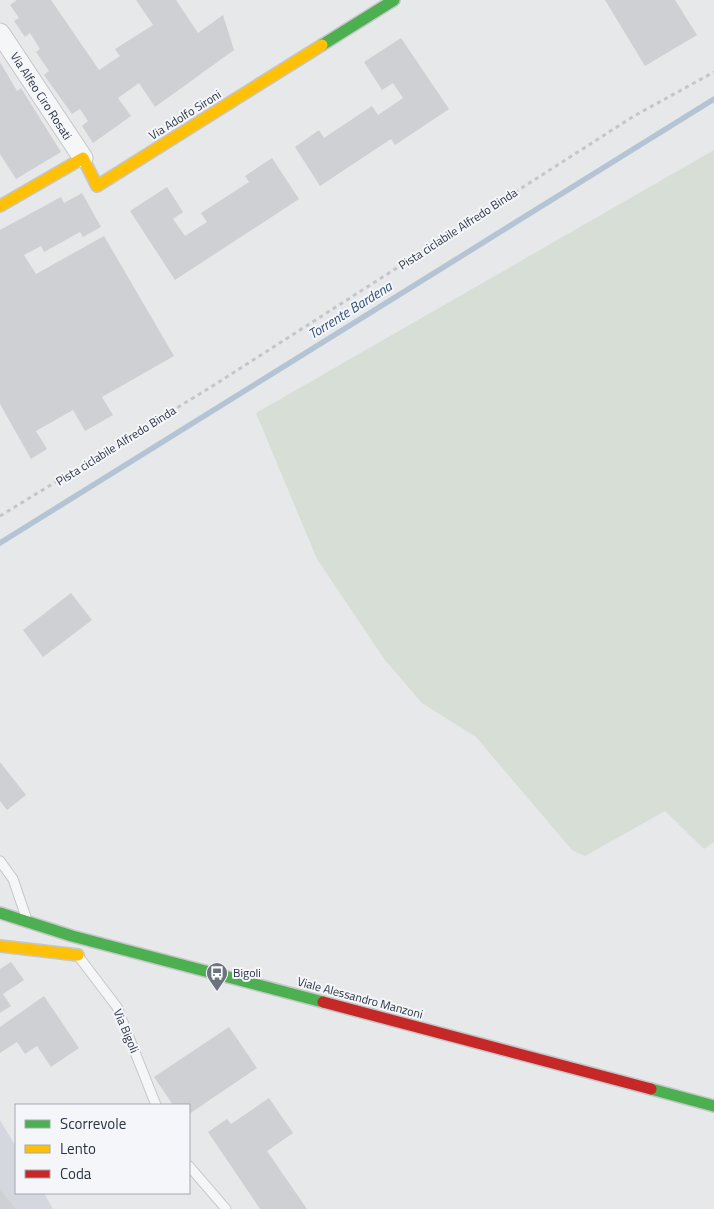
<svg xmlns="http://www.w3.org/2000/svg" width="714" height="1209" viewBox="0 0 714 1209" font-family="'Titillium Web',sans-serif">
<rect width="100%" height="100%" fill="#e6e8ea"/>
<path fill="#d4d7dd" d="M0,1120L16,1147V1193H44L53,1209H0Z"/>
<path fill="#d6ded6" d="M714,150V842L704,849L665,811L585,856L572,850L476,737L422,703L385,660L317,559L256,413Z"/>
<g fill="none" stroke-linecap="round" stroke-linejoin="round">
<path stroke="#b4c4d5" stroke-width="5.5" d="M0,543L714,99"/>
</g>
<path fill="#ced0d3" d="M17,0H51L99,70L120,56L115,49L153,25L136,0H176L198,33L223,15L234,50L155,107L139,83L118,98L131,116L93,143L82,126L88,121L80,109L72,114L44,75L49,71L36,52L40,49L30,33L25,37L14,21L19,18L10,5Z
M605,0H675L697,35L645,66Z
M401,38L449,109L395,145L391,139L320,186L295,147L319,130L324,138L372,106L378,115L403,98L393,83L382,90L364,62Z
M0,62L17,91L21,88L61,152L16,179L0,154Z
M272,158L299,199L175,280L130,211L167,187L183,212L173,219L185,236L207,222L201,213L249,182L245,176Z
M82,193L101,227L83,237L80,232L44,252L41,246L24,255L36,274L104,236L174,356L102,397L113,415L85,431L73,410L36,431L47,449L31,459L0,404V230L61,197L64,203Z
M71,593L92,620L43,657L23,630Z
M0,762L26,795L7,810L0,801Z
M11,962L24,980L3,994L11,1006L0,1013V969Z
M44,996L79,1048L51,1067L37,1046L25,1054L17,1042L0,1053V1027Z
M229,1027L257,1068L189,1114V1105H173L154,1077Z
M269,1098L293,1133L267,1151L307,1209H260L208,1132L227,1119L231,1124Z
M0,1190L16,1209H0Z"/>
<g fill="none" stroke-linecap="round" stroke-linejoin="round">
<g stroke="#c4c6c8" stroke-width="11">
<path id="lane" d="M0,861L13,879L26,917
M79,957L117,1007L156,1105
M189,1166L226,1209"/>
</g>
<g stroke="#c4c6c8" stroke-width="21">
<path id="street" d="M0,33L83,158"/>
</g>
<g stroke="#c4c6c8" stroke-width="14">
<path id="fast" d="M322,45L394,0
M0,913L72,936L323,1002
M651,1089L714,1106"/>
</g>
<g stroke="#c4c6c8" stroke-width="14">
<path id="slow" d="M0,206L83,158L97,186L322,45
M0,946L78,955"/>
</g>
<g stroke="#c4c6c8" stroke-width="14">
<path id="jam" d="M323,1002L651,1089"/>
</g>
<path stroke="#c5c6ca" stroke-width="3" stroke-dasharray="4 4" stroke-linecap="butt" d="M0,516L211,387L634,116L714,72"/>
<use href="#lane" stroke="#f5f6f7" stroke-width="9"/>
<use href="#street" stroke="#f5f6f7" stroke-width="19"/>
<use href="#fast" stroke="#4caf50" stroke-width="11"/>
<use href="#slow" stroke="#ffc107" stroke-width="11"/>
<use href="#jam" stroke="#c62828" stroke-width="11"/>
</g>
<defs>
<g id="bus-pin" transform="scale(1.125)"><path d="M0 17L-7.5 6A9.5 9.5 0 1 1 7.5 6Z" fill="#6c737f" stroke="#f4f6f9"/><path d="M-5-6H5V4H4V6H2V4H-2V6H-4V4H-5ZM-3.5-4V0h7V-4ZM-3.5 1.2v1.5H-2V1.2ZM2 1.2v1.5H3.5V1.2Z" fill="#fff"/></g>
</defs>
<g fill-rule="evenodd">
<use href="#bus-pin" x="217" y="973"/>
</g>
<g text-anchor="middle" stroke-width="4" stroke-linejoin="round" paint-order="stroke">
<g font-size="12" fill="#2b3445" stroke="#f4f6f9">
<text transform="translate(41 96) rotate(57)" y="4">Via Alfeo Ciro Rosati</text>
<text transform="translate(185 115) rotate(-32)" y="4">Via Adolfo Sironi</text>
<text transform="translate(458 229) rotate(-33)" y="4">Pista ciclabile Alfredo Binda</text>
<text transform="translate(116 446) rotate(-32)" y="4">Pista ciclabile Alfredo Binda</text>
<text transform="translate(360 998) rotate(15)" y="4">Viale Alessandro Manzoni</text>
<text transform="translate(126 1031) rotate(67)" y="4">Via Bigoli</text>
</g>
<g font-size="12" fill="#2b3445" stroke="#f4f6f9" text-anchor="start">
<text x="233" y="977">Bigoli</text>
</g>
<g font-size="14" font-style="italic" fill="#34527a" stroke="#f4f6f9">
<text transform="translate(350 310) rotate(-32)" y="5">Torrente Bardena</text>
</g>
</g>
<rect x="15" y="1104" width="175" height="90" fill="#f4f6f9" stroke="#a4a8b1"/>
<rect x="25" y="1120" width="25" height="8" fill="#4caf50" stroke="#a4a8b1"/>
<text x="60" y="1129" font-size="15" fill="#2b3445">Scorrevole</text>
<rect x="25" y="1145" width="25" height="8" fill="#ffc107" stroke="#a4a8b1"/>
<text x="60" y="1154" font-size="15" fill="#2b3445">Lento</text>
<rect x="25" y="1170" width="25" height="8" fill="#c62828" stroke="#a4a8b1"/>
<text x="60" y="1179" font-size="15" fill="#2b3445">Coda</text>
</svg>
